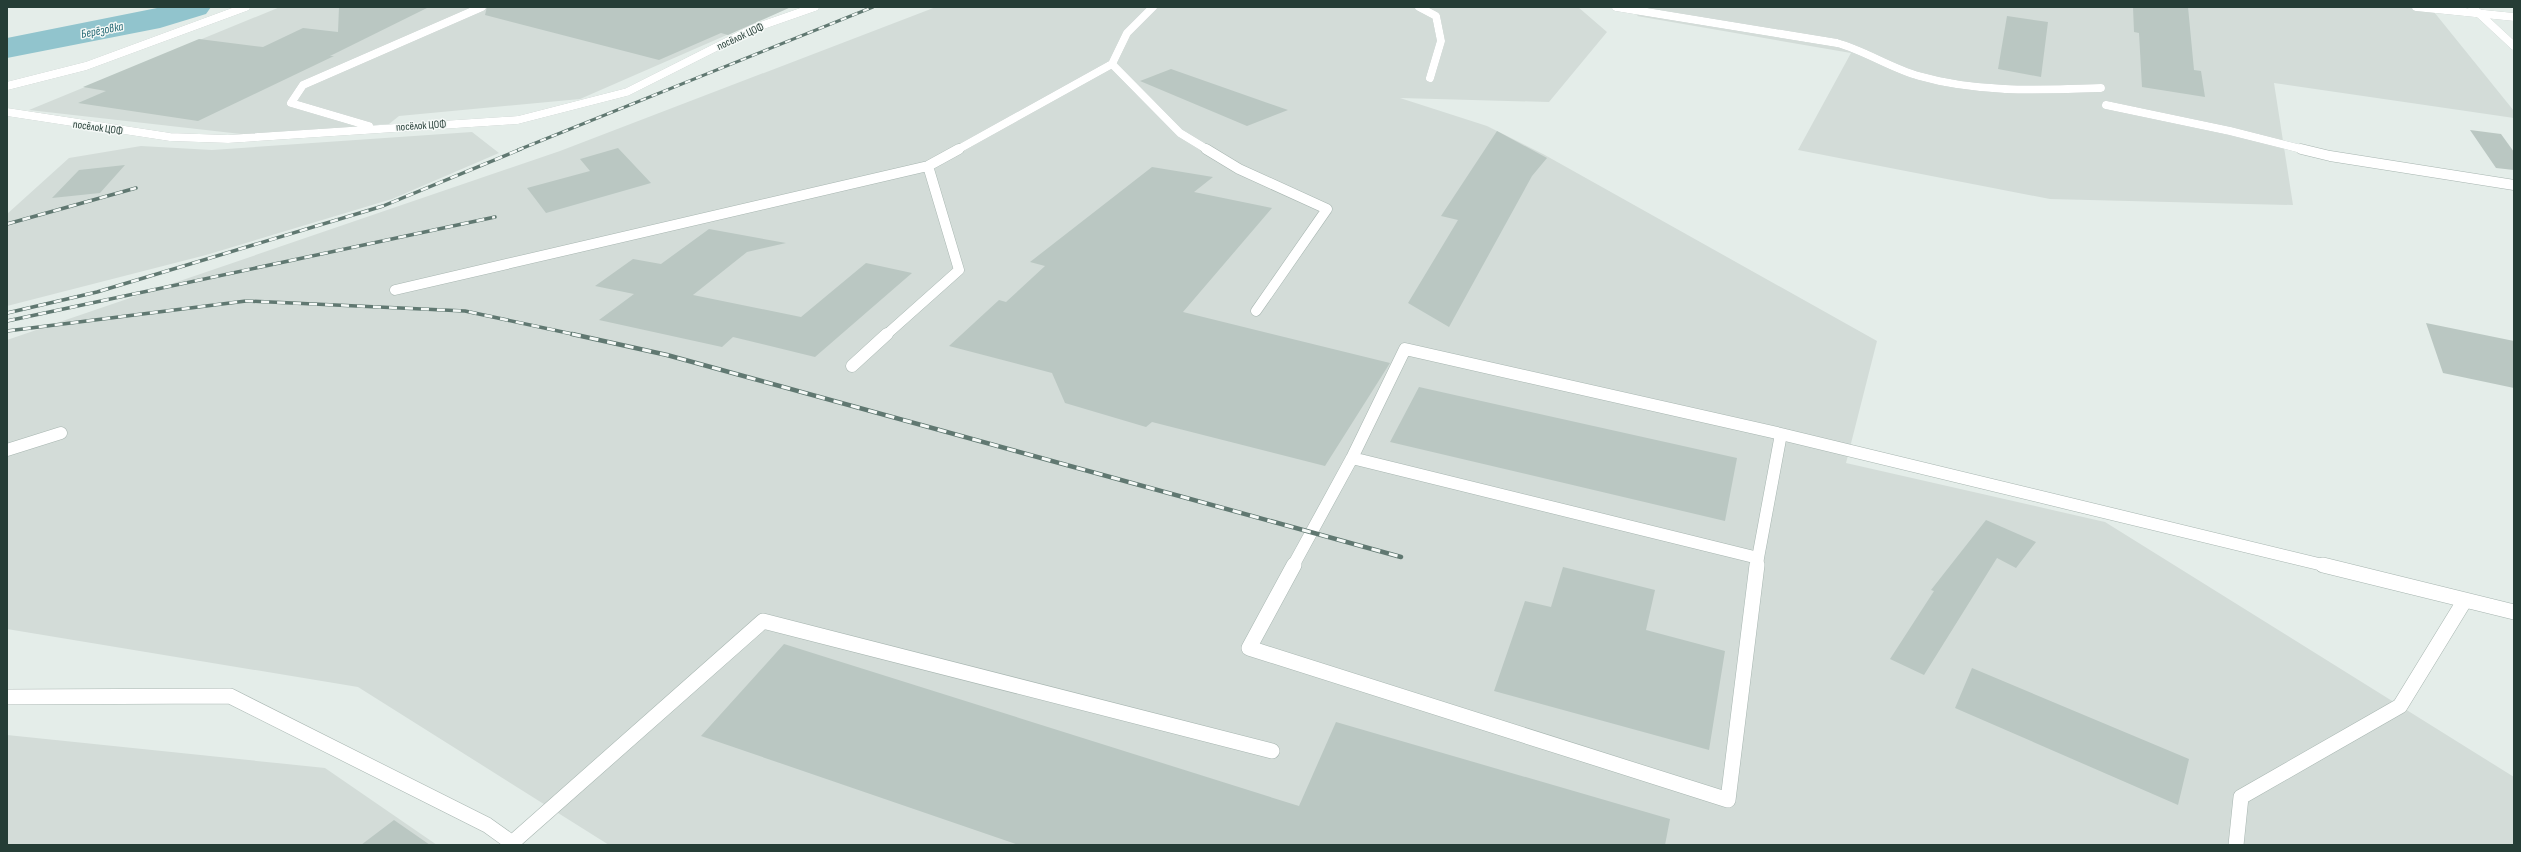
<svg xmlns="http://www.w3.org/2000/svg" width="2521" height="852" viewBox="0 0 2521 852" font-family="'Sofia Sans Condensed',sans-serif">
<rect width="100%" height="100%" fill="#e4ede9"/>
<path fill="#d3dcd8" d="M280,7H771L784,10L580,99L399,116L389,124L250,135L29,110Z
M936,7H1578L1607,32L1549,102L1400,98L1487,126L1543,154L1877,341L1846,463L2105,522L2514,777V845H609L358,687L7,629V340L560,151Z
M1645,7H2430L2514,111V118L2274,83L2293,205L2050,199L1798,150L1851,53L1637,16Z
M472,132L499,153L392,199L206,255L7,306V214L69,158L141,146L212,150Z
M7,735L325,768L437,845H7Z"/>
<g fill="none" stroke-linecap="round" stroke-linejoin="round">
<path fill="#91c4cd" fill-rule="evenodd" d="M162,7H211L206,14L160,28L7,58V38Z"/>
</g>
<path fill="#bac7c2" d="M339,7H429L330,56H334L198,121L78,103L106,91L83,87L199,39L263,47L303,28L338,32Z
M487,7H791L728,35L721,33L659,60L485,15Z
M2133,7H2188L2194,70L2201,71L2205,97L2142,87L2139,33L2134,32Z
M2007,16L2048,22L2041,77L1998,69Z
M1171,69L1288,110L1247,126L1140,81Z
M2470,130L2501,134L2514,152V170L2496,168Z
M1497,131L1547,158L1532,176L1449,327L1408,303L1458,220L1441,216Z
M618,148L651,183L546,213L527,188L590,171L580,159Z
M125,165L100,193L52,198L79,170Z
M1152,167L1213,177L1194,192L1272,208L1183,312L1390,363L1325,466L1152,422L1146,427L1065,403L1052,373L949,346L999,300L1006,302L1045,266L1030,262Z
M709,229L786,243L747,252L693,295L801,317L866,263L912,273L815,357L733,337L722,347L599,320L634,294L595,286L633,259L661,264Z
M2426,323L2514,341V388L2443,373Z
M1419,387L1737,458L1725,521L1390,442Z
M1986,520L2036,542L2016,568L1997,558L1924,675L1890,659L1934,591L1931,590Z
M1563,567L1655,590L1646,630L1725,651L1709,750L1494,691L1525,601L1551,607Z
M784,644L1299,806L1336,722L1670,819L1665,845H1019L701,736Z
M1972,668L2189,759L2178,805L1955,708Z
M394,820L430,845H361Z"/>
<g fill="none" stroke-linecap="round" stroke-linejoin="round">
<g stroke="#a7b5b0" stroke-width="8">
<path id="service-far3" d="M1419,7L1436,16L1441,41L1430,78
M1616,7L1837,43C1866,51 1890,68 1919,76C1978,93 2040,90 2101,88
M2416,7L2514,17
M1112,64L1180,133L1208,150
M2106,105L2230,131L2305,150
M957,150L1112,64L1127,33L1153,7"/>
</g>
<g stroke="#a7b5b0" stroke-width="11">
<path id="service-far2" d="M1206,149L1239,169L1327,209L1256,311
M2301,149L2330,156L2514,185
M395,290L928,166L959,149
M886,335L959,270L928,166"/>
</g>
<g stroke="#a7b5b0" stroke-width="13">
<path id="service-far1" d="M1405,349L1781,434L1758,558L1352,458Z
M852,366L887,334
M1781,434L2327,566
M7,450L61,433
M1293,566L1352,458
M1757,566L1758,558"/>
</g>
<g stroke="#a7b5b0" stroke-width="16">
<path id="service" d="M1294,565L1249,648L1728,800L1757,565
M2323,565L2514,612
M7,697L230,696L487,825L515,845
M512,843L763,621L1272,751
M2236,845L2241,797L2400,706L2465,600"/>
</g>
<g stroke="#a7b5b0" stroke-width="8">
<path id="minor" d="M7,86L86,66L246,7
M7,112L170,137L228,139L518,120L627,92L752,29L815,7
M369,126L291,103L303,85L482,7"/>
</g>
<g stroke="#a7b5b0" stroke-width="8">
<path id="tertiary" d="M2472,7L2514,46"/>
</g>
<use href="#service-far3" stroke="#fff" stroke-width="8"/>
<use href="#service-far2" stroke="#fff" stroke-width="10"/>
<use href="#service-far1" stroke="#fff" stroke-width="12"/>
<use href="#service" stroke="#fff" stroke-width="15"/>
<use href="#minor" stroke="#fff" stroke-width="8"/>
<use href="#tertiary" stroke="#fff" stroke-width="8"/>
<g stroke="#607871" stroke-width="3">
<path id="rail-far2" d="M518,150L873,7"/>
</g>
<g stroke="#607871" stroke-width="3.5">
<path id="rail-far1" d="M7,224L136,188
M7,313L97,292L383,206L521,149
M7,321L495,217
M7,331L246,301L465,311L577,335"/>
</g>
<g stroke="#607871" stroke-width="4.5">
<path id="rail" d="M572,334L667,355L1401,557"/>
</g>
<use href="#rail-far2" stroke="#f5f9f7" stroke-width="2" stroke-dasharray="6" stroke-linecap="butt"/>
<use href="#rail-far1" stroke="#f5f9f7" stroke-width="2.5" stroke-dasharray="8" stroke-linecap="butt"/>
<use href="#rail" stroke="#f5f9f7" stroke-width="3" stroke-dasharray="9" stroke-linecap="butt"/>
</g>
<g text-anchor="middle" stroke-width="3" stroke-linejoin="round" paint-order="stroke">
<g font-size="11" fill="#253d36" stroke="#f5f9f7">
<text transform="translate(740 36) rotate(-25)" y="4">посёлок ЦОФ</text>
<text transform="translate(421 125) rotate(-4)" y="4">посёлок ЦОФ</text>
<text transform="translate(98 127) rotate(8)" y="4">посёлок ЦОФ</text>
</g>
<g font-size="12" font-style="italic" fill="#236874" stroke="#f5f9f7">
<text transform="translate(102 30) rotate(-11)" y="4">Берёзовка</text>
</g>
</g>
<rect width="2521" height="852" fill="none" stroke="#253d36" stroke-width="16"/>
</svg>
